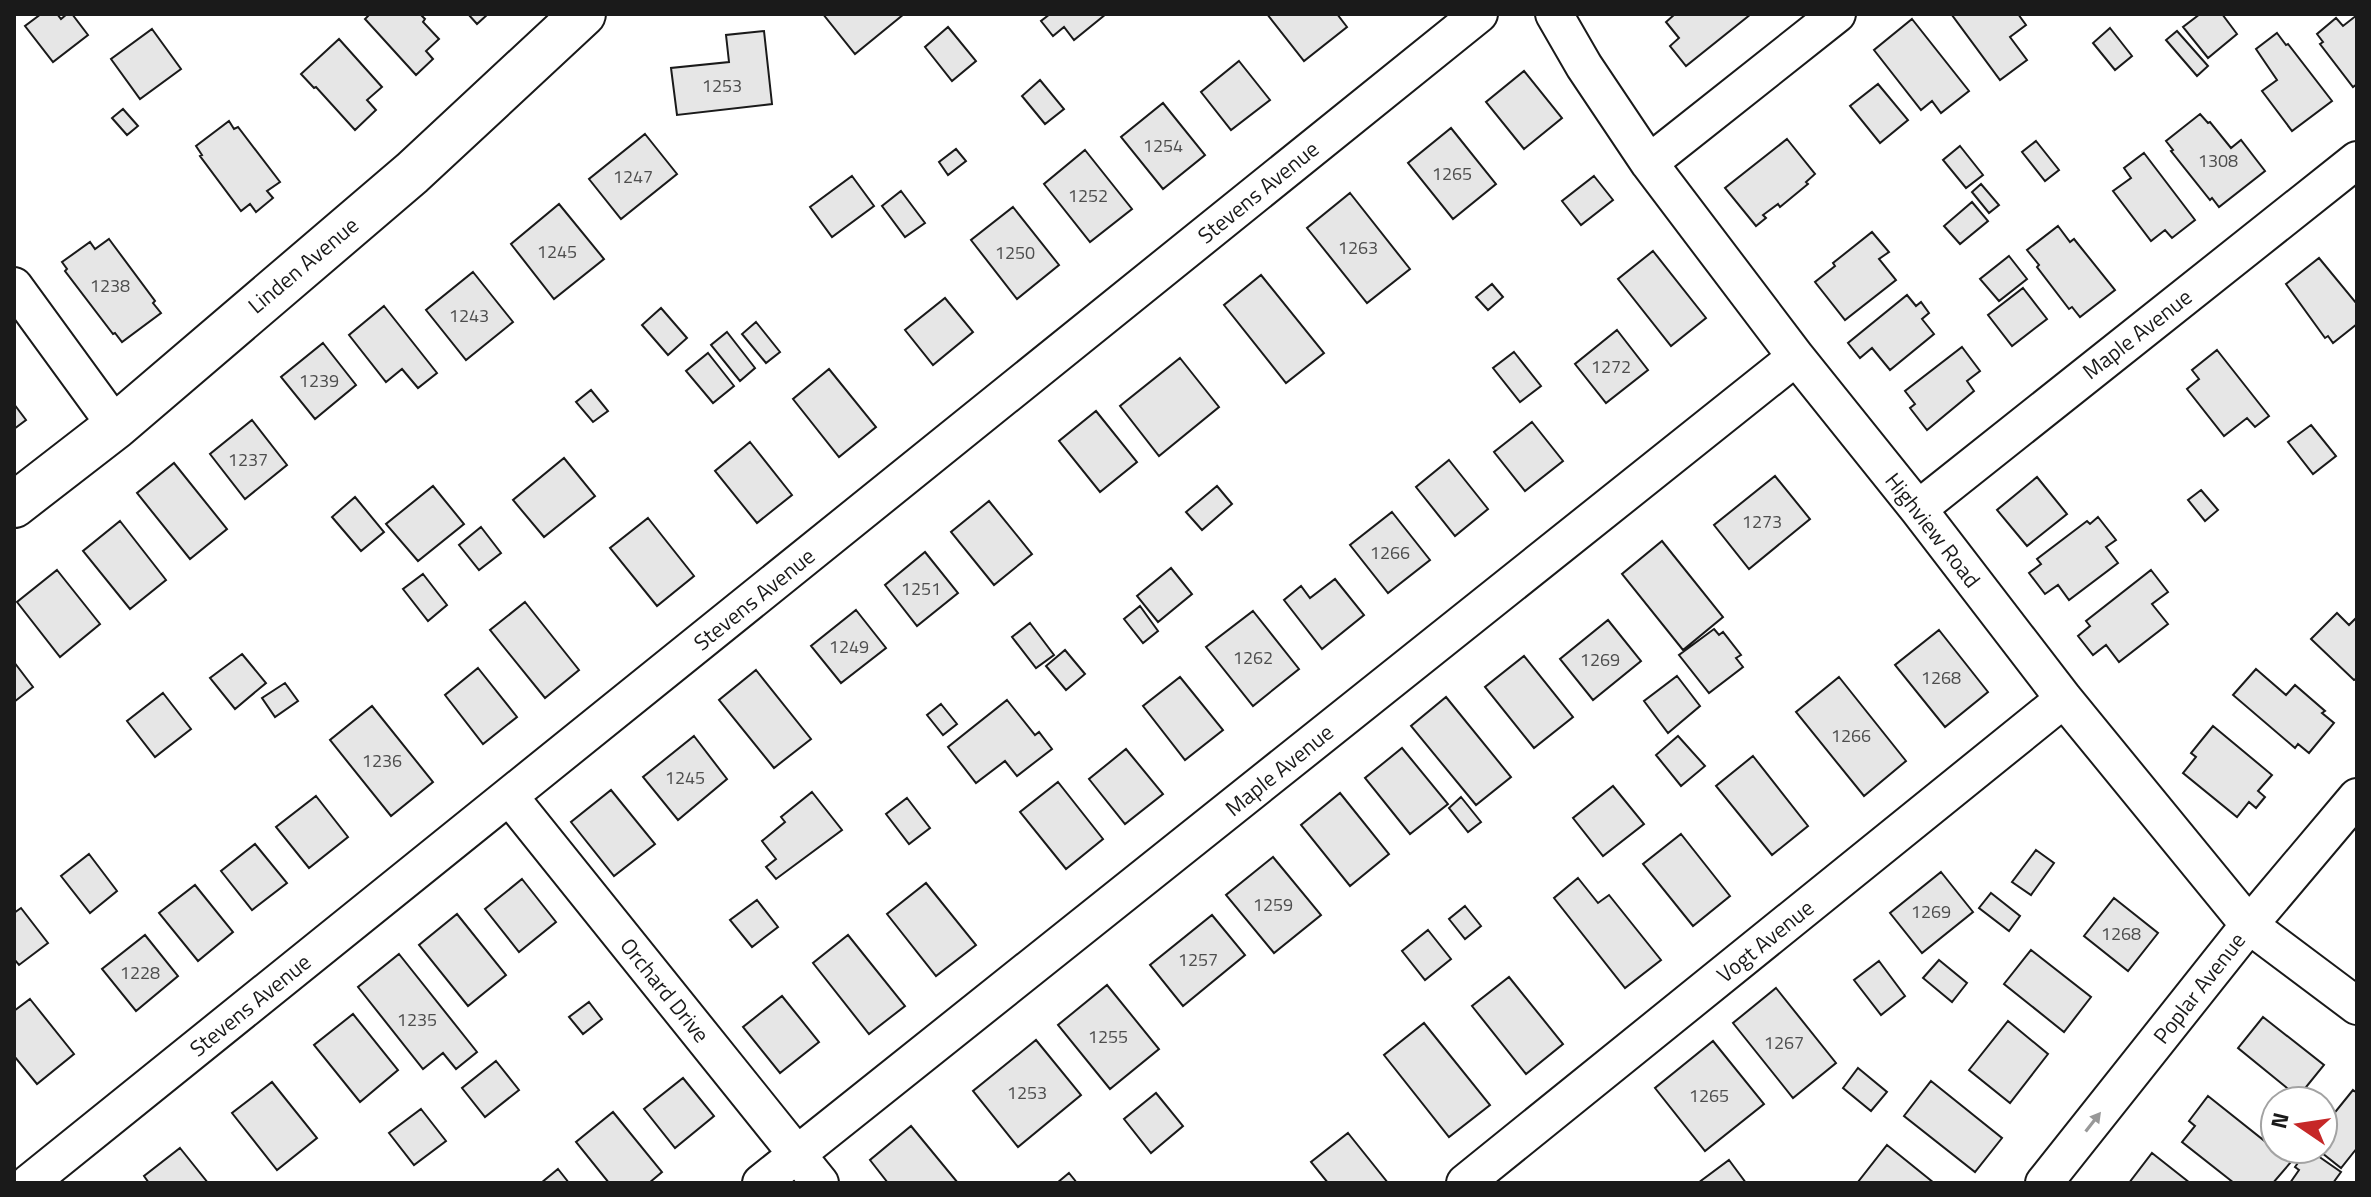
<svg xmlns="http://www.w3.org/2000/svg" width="2371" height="1197" viewBox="0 0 2371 1197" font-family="'Titillium Web',sans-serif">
<rect width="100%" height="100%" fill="#fff"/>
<path fill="#e6e6e6" stroke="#1a1a1a" stroke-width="2" d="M41,14H57L61,19L67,14H72L88,35L53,62L25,26Z
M370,14H420L425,19L423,22L439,39L426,51L433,59L416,75L365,19Z
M468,14H488L477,24Z
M823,14H904L855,54Z
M1050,14H1106L1074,40L1064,27L1053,36L1041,21Z
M1267,14H1337L1347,27L1304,61Z
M1675,14H1751L1686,66L1670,46L1679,38L1666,22Z
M1953,14H2018L2026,25L2010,37L2027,60L2000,80L1952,15Z
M2200,14H2222L2237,34L2208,58L2183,27Z
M2357,15V84L2353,87L2320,44L2323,42L2317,34L2336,18L2343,26Z
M1912,19L1969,91L1941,113L1932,101L1921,110L1874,50Z
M948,27L976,61L952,81L925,47Z
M2110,28L2132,56L2115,70L2093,43Z
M152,29L181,69L140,99L111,59Z
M764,31L772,104L677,115L671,68L729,62L726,35Z
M2177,31L2208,66L2197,76L2166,40Z
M2277,33L2286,45L2288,44L2332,101L2292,131L2262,91L2277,80L2256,49Z
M339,39L382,87L367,100L376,110L355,130L316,87L314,88L301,74Z
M1239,61L1270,100L1231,130L1201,92Z
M1524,71L1562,118L1524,149L1486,102Z
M1040,80L1064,109L1045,124L1022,96Z
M1878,84L1908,120L1880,143L1850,106Z
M1163,103L1205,155L1163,189L1121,137Z
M123,109L138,126L127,135L112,118Z
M2200,114L2208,123L2210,122L2231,148L2241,140L2265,171L2219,207L2212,198L2210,200L2171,151L2173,150L2166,141Z
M229,121L234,129L238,127L280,182L267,191L273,198L256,212L250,204L241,211L200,156L202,155L196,146Z
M1451,128L1496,184L1453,219L1408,163Z
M645,134L677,174L621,219L589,179Z
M1787,139L1815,174L1806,182L1808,184L1780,207L1778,204L1763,215L1766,218L1756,226L1725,188Z
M2036,141L2059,170L2045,181L2022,152Z
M1960,146L1983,175L1966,188L1943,160Z
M956,149L966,161L948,175L939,162Z
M1085,150L1132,209L1090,242L1044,184Z
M2144,153L2195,220L2172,238L2165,230L2151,241L2113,191L2131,178L2124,168Z
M852,176L874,206L832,237L810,207Z
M1594,176L1613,200L1581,225L1562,201Z
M1981,184L1999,205L1989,213L1972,192Z
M901,191L925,223L905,237L882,206Z
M1350,193L1410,269L1367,303L1307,228Z
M1972,202L1988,221L1960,244L1944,226Z
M559,204L604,259L554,299L511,244Z
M1013,207L1059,265L1017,299L971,240Z
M2058,226L2070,242L2074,239L2115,290L2080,317L2072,307L2069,309L2037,267L2039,265L2027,250Z
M1872,232L1889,252L1879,259L1896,280L1845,320L1815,282L1835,266L1833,263Z
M109,239L155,301L153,303L161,313L122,342L115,333L113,334L65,271L67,269L62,262L90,242L95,249Z
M1653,251L1706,318L1671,346L1618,279Z
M2009,256L2027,279L1999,301L1980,279Z
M2319,258L2357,304V324L2333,343L2328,336L2325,338L2286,284Z
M473,272L513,322L466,360L426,310Z
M1261,275L1324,353L1286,383L1224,305Z
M1492,284L1503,297L1488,310L1476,297Z
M2023,288L2047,319L2012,346L1988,315Z
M1907,295L1916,306L1921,302L1929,313L1922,319L1934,334L1890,370L1872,348L1860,358L1848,343Z
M945,298L973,332L933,365L905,330Z
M384,306L437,373L418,388L402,369L386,382L349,335Z
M661,308L687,338L668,355L642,325Z
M756,322L780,352L766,363L742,334Z
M1617,330L1648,370L1606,403L1575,364Z
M727,332L755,368L740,381L711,345Z
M323,343L356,385L315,419L281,377Z
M1962,347L1980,371L1967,381L1974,391L1927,430L1910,408L1915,404L1905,391Z
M2217,350L2269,416L2255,427L2247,418L2224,436L2187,389L2199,379L2192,370Z
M1514,352L1541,386L1520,402L1493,368Z
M708,353L734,386L713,403L686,371Z
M1180,358L1219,407L1159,456L1120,406Z
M829,369L876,427L839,457L793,399Z
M591,390L608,411L593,422L576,402Z
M14,404L26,420L14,429Z
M1096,411L1137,462L1100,492L1059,441Z
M252,420L287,465L245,499L210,454Z
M1532,422L1563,461L1525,491L1494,452Z
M2311,425L2336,456L2313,474L2288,442Z
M750,442L792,495L757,523L715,471Z
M564,458L595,496L544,537L513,500Z
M1449,460L1488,509L1455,536L1416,487Z
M174,463L227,529L190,559L137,493Z
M1775,476L1810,519L1749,569L1714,525Z
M2037,477L2067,514L2027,546L1997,510Z
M433,486L464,524L418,561L386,524Z
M1217,486L1232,504L1202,530L1186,512Z
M2201,490L2218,510L2205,521L2188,500Z
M355,497L384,532L361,551L332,517Z
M989,501L1032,554L994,585L951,532Z
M1392,512L1430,560L1388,593L1350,545Z
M2098,517L2116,540L2106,547L2118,563L2069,600L2058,585L2045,594L2029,573L2041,564L2037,559L2087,521L2090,524Z
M648,518L694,576L657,606L610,548Z
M120,521L166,580L130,609L83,551Z
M481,527L501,553L479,570L459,545Z
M1662,541L1723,617L1683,650L1622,574Z
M925,552L958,593L917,626L885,585Z
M1171,568L1192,594L1158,622L1137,596Z
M57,570L100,624L60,657L17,602Z
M2151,570L2168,592L2152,604L2168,624L2119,662L2106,645L2093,655L2078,636L2090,626L2086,621Z
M423,574L447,605L428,621L403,589Z
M1335,579L1364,615L1322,649L1284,600L1301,586L1310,598Z
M525,602L579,670L545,698L490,630Z
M1140,606L1158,631L1143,643L1124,619Z
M856,610L886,648L841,683L811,646Z
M1253,611L1299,669L1253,706L1206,647Z
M2337,613L2349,625L2357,617V678L2354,680L2311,639Z
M1608,620L1641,661L1593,700L1560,659Z
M1030,623L1054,655L1036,668L1012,637Z
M1714,629L1719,635L1723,632L1741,655L1736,658L1743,667L1709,693L1679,655Z
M1939,630L1988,692L1945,727L1895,665Z
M1065,650L1085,674L1066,690L1046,666Z
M242,654L266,683L235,709L210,678Z
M1524,656L1573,717L1534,748L1485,687Z
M14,662L33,687L14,702Z
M478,668L517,717L483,744L445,695Z
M2256,669L2286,695L2295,685L2325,711L2322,713L2334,723L2309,753L2298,744L2295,748L2233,695Z
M756,670L811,739L774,768L719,700Z
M1677,676L1700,706L1668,733L1644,701Z
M1180,677L1223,730L1185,760L1143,706Z
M1839,677L1906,761L1864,796L1796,712Z
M285,683L298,701L275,717L262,698Z
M163,693L191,729L155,757L127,721Z
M1446,697L1511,777L1476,805L1411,726Z
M1007,700L1035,735L1039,732L1052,749L1017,776L1005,761L976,783L948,747Z
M941,704L957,724L943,735L927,715Z
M372,706L433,782L391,816L330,740Z
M2213,726L2272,775L2258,791L2265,797L2256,808L2249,802L2237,817L2183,773L2196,757L2191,753Z
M694,736L727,779L678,820L643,777Z
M1678,736L1705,766L1681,786L1656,755Z
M1402,748L1448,804L1410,834L1365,778Z
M1126,749L1163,794L1125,824L1089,779Z
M1753,756L1808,826L1772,855L1716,786Z
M1058,782L1103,839L1066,869L1020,812Z
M1613,786L1644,824L1603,856L1573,818Z
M611,790L655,844L614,876L571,822Z
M812,792L842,830L776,879L766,867L776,859L762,841L785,822L781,817Z
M1340,793L1389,854L1350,886L1301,825Z
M316,796L348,837L309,868L276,827Z
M1461,797L1481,822L1468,832L1449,808Z
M907,798L930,828L909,844L886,814Z
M1681,834L1730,896L1693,926L1643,864Z
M255,844L287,883L252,910L221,871Z
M2036,850L2054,863L2031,895L2012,882Z
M89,854L117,891L90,913L61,876Z
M1273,857L1321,915L1274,953L1226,895Z
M1941,872L1973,912L1922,953L1890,913Z
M1578,878L1598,903L1609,895L1661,960L1625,988L1554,898Z
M522,879L556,922L519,952L485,909Z
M926,883L976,945L936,976L887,914Z
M195,885L233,932L198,961L159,913Z
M1991,893L2020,916L2009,931L1979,908Z
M2114,898L2158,933L2128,971L2084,936Z
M757,900L778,927L752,947L730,920Z
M1465,906L1481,926L1465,939L1449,919Z
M21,908L48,943L19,965L14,959V913Z
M457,914L506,975L468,1006L419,945Z
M1212,915L1245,955L1183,1006L1150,965Z
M1428,930L1451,959L1425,980L1402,951Z
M145,935L178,976L136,1011L102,969Z
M848,935L905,1006L869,1034L813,963Z
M2031,950L2091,997L2064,1032L2004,984Z
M399,954L477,1052L456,1069L443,1053L423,1069L358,987Z
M1939,960L1967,983L1952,1002L1923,978Z
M1879,961L1905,996L1881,1015L1854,980Z
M1509,977L1563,1044L1526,1074L1472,1006Z
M1107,985L1159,1049L1110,1089L1058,1025Z
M1776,988L1836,1063L1793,1098L1733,1023Z
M782,996L819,1042L780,1073L743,1027Z
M30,999L74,1054L37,1084L14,1056V1011Z
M589,1002L602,1019L583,1034L569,1017Z
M353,1014L398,1070L360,1102L314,1045Z
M2263,1017L2324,1065L2298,1097L2238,1048Z
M2008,1021L2048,1054L2010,1103L1969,1070Z
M1424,1023L1490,1105L1449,1137L1384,1055Z
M1036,1040L1081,1095L1018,1147L973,1091Z
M1713,1041L1764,1104L1705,1151L1655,1088Z
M496,1061L519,1090L485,1117L462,1088Z
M1858,1068L1887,1092L1871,1111L1843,1088Z
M683,1078L714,1116L675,1148L644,1109Z
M1931,1081L2002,1138L1975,1172L1904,1116Z
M272,1082L317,1138L277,1170L232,1113Z
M2353,1090L2357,1093V1148L2341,1168L2317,1149H2323V1127Z
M1156,1093L1183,1126L1151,1153L1124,1119Z
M2208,1096L2291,1162L2273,1183H2234L2182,1142L2195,1126L2189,1121Z
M421,1109L446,1141L414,1165L389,1133Z
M613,1112L662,1172L649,1183H609L576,1142Z
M911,1126L958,1183H888L870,1160Z
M1348,1133L1388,1183H1328L1311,1162Z
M1887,1145L1934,1183L1858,1182Z
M180,1148L208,1183H149L144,1176Z
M2308,1149L2341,1172L2333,1183H2290L2299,1170L2295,1167Z
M2152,1153L2190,1183H2129Z
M1729,1160L1746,1183H1698Z
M558,1169L569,1183H541Z
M1069,1173L1077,1183H1057Z"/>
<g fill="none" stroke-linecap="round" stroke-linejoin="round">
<g stroke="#1a1a1a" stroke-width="40">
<path id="street" d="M1554,14L1584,66L1649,163L1796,357L1918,509L2064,699L2249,925L2357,1006
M1649,163L1837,14
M14,286L116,426
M1918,509L2357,160
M509,796L820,1183
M29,1183L1479,14
M761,1183L1796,357
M1465,1183L2064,699
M2044,1183L2249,925L2357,797"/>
</g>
<g stroke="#1a1a1a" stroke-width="48">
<path id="secondary" d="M14,505L116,426L412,173L583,14"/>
</g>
<use href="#street" stroke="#fff" stroke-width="36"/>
<use href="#secondary" stroke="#fff" stroke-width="44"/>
</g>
<defs><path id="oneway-solid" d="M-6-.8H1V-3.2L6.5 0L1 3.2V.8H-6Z" transform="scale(2)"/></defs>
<use fill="#989898" href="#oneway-solid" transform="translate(2093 1122) rotate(-52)"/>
<g text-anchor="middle" stroke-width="6" stroke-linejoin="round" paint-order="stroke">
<g font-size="18" fill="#4d4d4d">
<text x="722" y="92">1253</text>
<text x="1163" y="152">1254</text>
<text x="2218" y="167">1308</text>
<text x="1452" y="180">1265</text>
<text x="633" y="183">1247</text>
<text x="1088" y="202">1252</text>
<text x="1358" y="254">1263</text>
<text x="557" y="258">1245</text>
<text x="1015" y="259">1250</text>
<text x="110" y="292">1238</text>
<text x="469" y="322">1243</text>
<text x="1611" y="373">1272</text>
<text x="319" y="387">1239</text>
<text x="248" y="466">1237</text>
<text x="1762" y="528">1273</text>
<text x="1390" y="559">1266</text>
<text x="921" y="595">1251</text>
<text x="849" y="653">1249</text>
<text x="1253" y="664">1262</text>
<text x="1600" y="666">1269</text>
<text x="1941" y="684">1268</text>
<text x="1851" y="742">1266</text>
<text x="382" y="767">1236</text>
<text x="685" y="784">1245</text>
<text x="1273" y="911">1259</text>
<text x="1931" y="918">1269</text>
<text x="2121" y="940">1268</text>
<text x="1198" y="966">1257</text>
<text x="140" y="979">1228</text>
<text x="417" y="1026">1235</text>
<text x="1108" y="1043">1255</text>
<text x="1784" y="1049">1267</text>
<text x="1027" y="1099">1253</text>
<text x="1709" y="1102">1265</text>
</g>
<g font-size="22" fill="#1a1a1a" stroke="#fff">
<text transform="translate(1258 192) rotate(-39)" y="8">Stevens Avenue</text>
<text transform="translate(303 265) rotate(-40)" y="8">Linden Avenue</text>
<text transform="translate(2137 334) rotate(-38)" y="8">Maple Avenue</text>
<text transform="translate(1933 530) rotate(52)" y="8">Highview Road</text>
<text transform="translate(754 599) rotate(-39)" y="8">Stevens Avenue</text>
<text transform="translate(1279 770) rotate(-39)" y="8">Maple Avenue</text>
<text transform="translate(1765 941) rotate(-39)" y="8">Vogt Avenue</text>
<text transform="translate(2199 988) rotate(-52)" y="8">Poplar Avenue</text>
<text transform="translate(665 990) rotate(51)" y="8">Orchard Drive</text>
<text transform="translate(250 1005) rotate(-39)" y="8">Stevens Avenue</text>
</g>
</g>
<rect width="2371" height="1197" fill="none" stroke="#1a1a1a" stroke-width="32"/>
<g transform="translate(2299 1125) rotate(283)"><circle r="38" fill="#ffffff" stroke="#a3a3a3" stroke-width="2"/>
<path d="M0-6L14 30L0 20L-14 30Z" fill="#c62828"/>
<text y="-12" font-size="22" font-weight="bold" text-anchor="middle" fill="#1a1a1a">N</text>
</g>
</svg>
